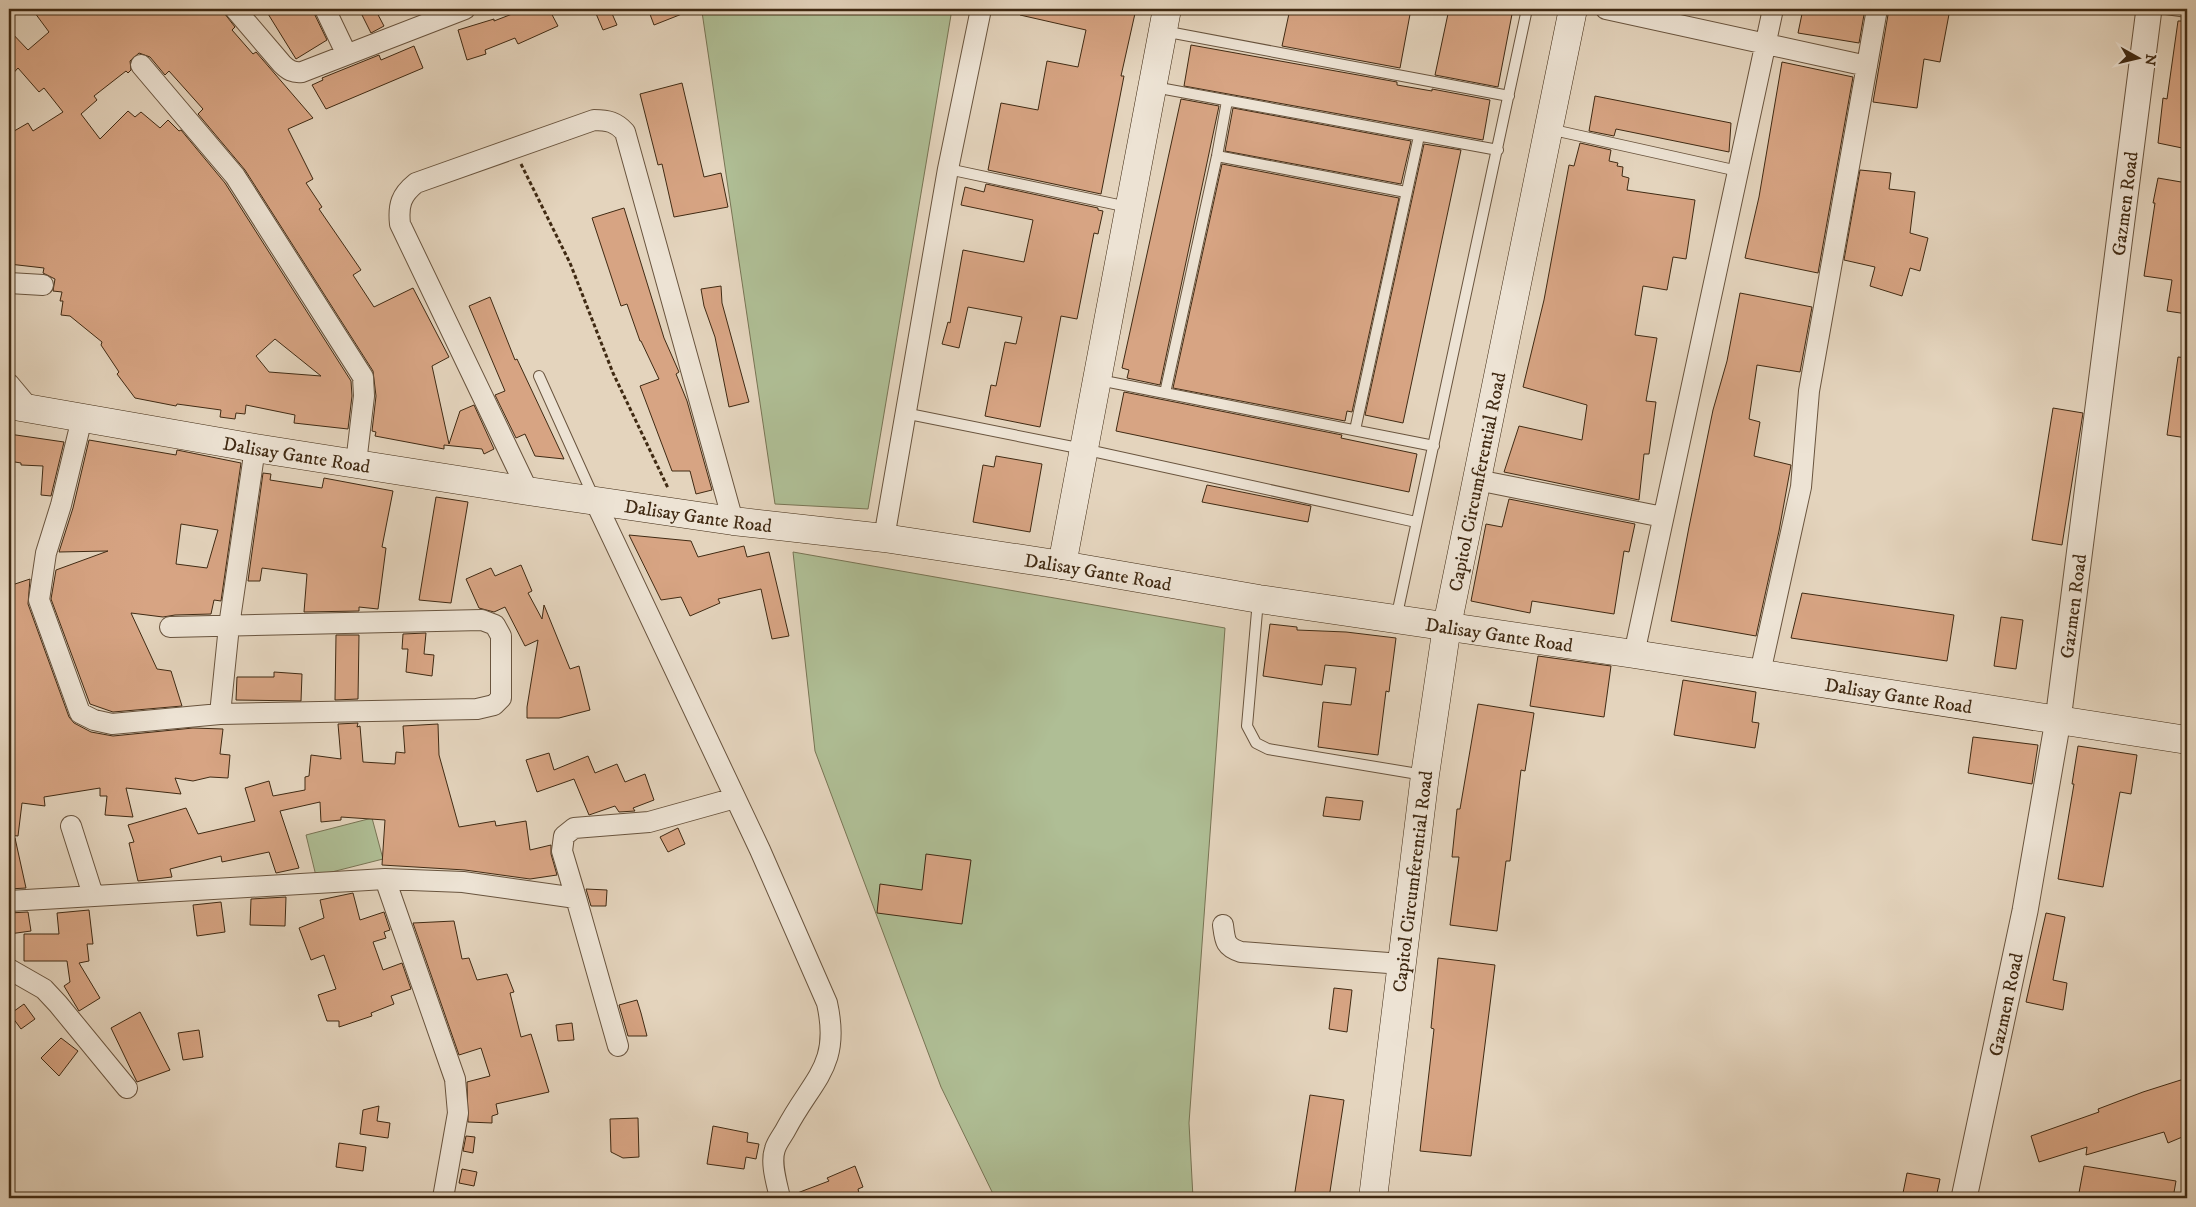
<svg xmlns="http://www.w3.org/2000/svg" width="2196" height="1207" viewBox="0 0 2196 1207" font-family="'IM FELL DW Pica',serif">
<rect width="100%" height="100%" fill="#e4d4bd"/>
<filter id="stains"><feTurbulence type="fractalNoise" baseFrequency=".004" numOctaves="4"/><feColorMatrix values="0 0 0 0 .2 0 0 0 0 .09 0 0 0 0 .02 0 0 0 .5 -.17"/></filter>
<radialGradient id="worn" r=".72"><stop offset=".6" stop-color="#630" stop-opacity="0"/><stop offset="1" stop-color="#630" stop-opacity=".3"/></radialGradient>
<path fill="#afbe95" stroke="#787454" d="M707,9H952L868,509L775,504L702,12Z
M793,552L1225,628L1189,1123L1193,1198H995L941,1087L815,751Z
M372,818L383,859L316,876L306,835Z"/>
<path fill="#d7a483" stroke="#402a13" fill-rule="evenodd" d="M32,9H221L235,27L232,30L253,54L256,52L313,118L288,129L313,179L306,183L322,207L319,209L361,270L353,275L374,307L413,288L449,357L432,366L449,444L460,411L474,405L494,449L484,454L482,449L444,445V449L375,436L376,432L372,431L376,396L373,371L245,170L198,114L203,109L169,71L165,75L150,57L139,53L130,61L131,70L128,73L126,71L94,96L97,100L81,114L100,139L128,111L135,117L141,112L160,128L168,120L179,131L181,130L225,183L351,381L352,396L348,429L294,423L295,415L246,405L245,414L236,413L235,419L220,417L221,410L177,404L176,406L135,398L117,374L119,372L101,345L102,342L70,316L61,315L63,301H60L62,292L53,291L55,279L43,273L44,268L9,264V134L28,123L33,131L63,112L44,88L39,92L18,68L9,78V30L28,50L49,32ZM275,339L321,376L269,372L256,356Z
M265,9H312L327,40L296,59Z
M359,9H375L384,26L371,33Z
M525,9H549L558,26L518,44L515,38L485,50L486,54L467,60L458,30L494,19V21Z
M594,9H610L617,25L603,30Z
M648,9H691L692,10L654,25Z
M1021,9H1136L1121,76H1124L1101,194L988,170L1001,103L1038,110L1047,61L1078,67L1086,30L1020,15Z
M1290,9H1411L1400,68L1282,46Z
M1449,9H1513L1498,87L1435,75Z
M1803,9H1865L1859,43L1798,33Z
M1889,9H1950L1940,62L1924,59L1917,108L1873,102Z
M2178,21H2187V149L2158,143L2163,98L2167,99Z
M1191,45L1397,82V85L1432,91V89L1490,100L1483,140L1184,86Z
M414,46L423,68L326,109L312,85L323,80L322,78L379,55L381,60Z
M1782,62L1853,77L1818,273L1745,258L1759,197Z
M682,83L704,177L721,173L728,207L674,217L662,164L658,165L640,94Z
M1595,96L1731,123L1729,152L1616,129L1614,136L1589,131Z
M1181,99L1219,106L1160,385L1127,378L1129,370L1122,368Z
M1233,108L1411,141L1401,184L1225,151Z
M1580,143L1611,150L1609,161L1618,163L1617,166L1623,167L1622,176L1629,178L1627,190L1695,200L1686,259L1673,257L1667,290L1643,286L1635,335L1657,338L1646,401L1656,402L1649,454H1644L1639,500L1504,472L1519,426L1582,440L1587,405L1523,387L1544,300L1569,165L1574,166Z
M1424,144L1461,150L1403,423L1365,415Z
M1222,164L1399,198L1352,412L1347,411L1345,421L1173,388Z
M1860,170L1891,173L1889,189L1915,192L1910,233L1928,238L1920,271L1910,268L1902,296L1870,286L1875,267L1844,260Z
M2158,178L2187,183V314L2167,311L2172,280L2144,276L2155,203H2153Z
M986,184L1098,208V210L1103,211L1098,234L1094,233L1077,319L1061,316L1040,427L985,416L991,385L996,386L1005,342L1016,344L1022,317L968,307L959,348L942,344L948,322L950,323L963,250L1024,262L1033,220L961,205L965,187L984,192Z
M624,208L664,338L679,372L676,374L687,401L712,490L696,494L690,471H672L640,386L659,379L641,341H640L627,304L621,306L592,218Z
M721,286L722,303L749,402L729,407L715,337L704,306L701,289Z
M1740,293L1812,307L1800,372L1757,365L1749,419L1760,422L1754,456L1791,465L1779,531L1756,636L1671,621L1689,527L1713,410L1727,361Z
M490,297L515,360L517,359L564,459L535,456L525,434L516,438L495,395L505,391L469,306Z
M2178,357L2187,358V438L2167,435Z
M1124,392L1342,435L1341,438L1417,454L1409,492L1116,431Z
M2053,408L2083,413L2062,545L2032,540Z
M9,434L64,442L51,496L41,495L43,466L21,465V463L9,461Z
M89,440L176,455L177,450L241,463L221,601L214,600L211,614L175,615L163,617L131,613L157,669L171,671L182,706L113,712L90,704L51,599L56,570L108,551L59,552L73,508ZM181,524L218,530L207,568L176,564Z
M996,456L1042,464L1030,532L973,522L983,465L994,467Z
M263,473L271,474L270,480L322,488L324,478L393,491L382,547L386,548L378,609L359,607V611L304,612L307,574L262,568L260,581H248Z
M1207,485L1311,506L1308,522L1202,502Z
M436,497L468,502L451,603L419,600Z
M1509,499L1635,524L1629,552L1624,551L1614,614L1532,601L1530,613L1471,601L1486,524L1502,527Z
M629,535L691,541L698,557L744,546L747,557L769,552L789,636L772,639L761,589L718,599L720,603L690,616L681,597L661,600Z
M521,565L532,591L528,593L542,619L544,605L570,669L579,666L590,710L559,718H527V707L538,640L525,646L505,607L494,612L479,608L466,579L491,568L495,576Z
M30,579L28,604L69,717L74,723L91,732L113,736L193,728L223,729L220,754L230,755L228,778L210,777L193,781L175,778L181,794L126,788L133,817L105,815L107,796H100V788L44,797L45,806L22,803L18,836L9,835V586Z
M1802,593L1954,615L1947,661L1791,638Z
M2001,617L2023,620L2016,669L1994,666Z
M1270,624L1297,627V630L1346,632L1396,638L1389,692L1386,691L1378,755L1318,747L1323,702L1351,705L1356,668L1325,665L1322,685L1263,676Z
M426,633L424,654L434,655L432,676L406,672L408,649H402L403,634Z
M336,635H359L358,699L335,700Z
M1538,656L1611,666L1604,717L1530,706Z
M274,672L302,674L301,701L236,700L237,677H274Z
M1683,680L1756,692L1752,722L1759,723L1755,748L1674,735Z
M1478,704L1534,713L1525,771L1521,770L1510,861H1506L1497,931L1450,925L1459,857H1452L1457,809H1460Z
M358,723L357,727L360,726L363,762L395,764L396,752L405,753L403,726L438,724L439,755L459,827L495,821L496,826L526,821L530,850L551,845V854L557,875L530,879L465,870L382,865L385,820L341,817V820L321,822L320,802L280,811L299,868L276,873L269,852L222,862L221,856L170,869L172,877L138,881L129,843L134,842L128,825L186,808L198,834L255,821L245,788L269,781L273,796L305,790V777L309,776L311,755L341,759L338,724Z
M1973,737L2038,745L2032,784L1968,773Z
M2078,746L2137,755L2131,794L2120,792L2103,887L2058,879L2074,784H2072Z
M549,753L554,770L588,756L595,773L617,764L625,782L645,774L654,800L633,808L635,811L619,812L615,806L589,815L574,779L537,792L526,760Z
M1326,797L1363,801L1360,820L1323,816Z
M678,828L685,844L668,852L660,837Z
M15,838L26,888L9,889V839Z
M926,854L971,860L962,924L877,913L880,884L922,890Z
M586,889L607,890L606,906H591Z
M353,893L360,920L384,912L390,930L384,932L386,938L373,942L383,970L402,963L411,989L391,996L394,1004L371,1013L372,1016L339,1027V1021H327L318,995L336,989L324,955L311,960L299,928L324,918L320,900Z
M286,897L285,926L250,925L251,899Z
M221,902L225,932L197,936L193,905Z
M89,910L93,944H87L89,961L79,963L100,998L79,1011L64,986L70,982L67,961H24V934H59L57,913Z
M28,912L31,931L9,934V913Z
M2046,913L2065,917L2053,980L2067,983L2063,1010L2026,1002Z
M454,921L462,959L469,958L477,980L507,974L514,992L510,993L521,1037L531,1034L549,1092L496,1104L498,1114L492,1116V1123L468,1122L467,1082L490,1076L481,1048L459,1055L413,923Z
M1438,958L1495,965L1471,1156L1420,1151L1434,1029L1431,1028Z
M1334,988L1352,990L1347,1032L1329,1029Z
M637,1000L641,1013L647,1036H628L619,1005Z
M24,1004L35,1019L21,1029L10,1014Z
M140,1012L170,1070L137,1082L111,1028Z
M572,1023L574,1040L558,1041L556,1025Z
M199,1030L203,1057L183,1060L178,1033Z
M61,1038L78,1051L59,1076L41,1058Z
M2187,1078V1135L2168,1143L2164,1132L2086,1155L2087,1147L2039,1162L2031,1136L2099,1112L2098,1109L2143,1092Z
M1310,1095L1344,1100L1329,1198H1294Z
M379,1106L377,1121L390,1123L388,1138L360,1134L363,1110Z
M638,1118L639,1157L623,1158L611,1152L610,1119Z
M713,1126L748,1133L747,1142L759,1144L756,1159L746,1157L744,1169L707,1164Z
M466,1136L475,1137L473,1153L463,1151Z
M339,1143L366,1147L363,1171L336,1167Z
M855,1166L863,1187L858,1189L860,1198H792V1195L829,1181L827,1178Z
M2084,1166L2176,1181L2173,1198H2078Z
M462,1169L477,1172L474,1186L459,1183Z
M1907,1173L1940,1179L1936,1198H1902Z"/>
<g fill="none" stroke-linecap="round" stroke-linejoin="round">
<g stroke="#69543e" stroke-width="12">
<path id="service" d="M2166,9L2187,12
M1163,31L1509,96
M1154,87L1498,150
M1549,129L1738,171
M1217,156L1406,192
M948,169L1128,207
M539,376L594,498
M1099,380L1434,446
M1165,393L1217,156L1227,101
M904,413L1083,449L1416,522
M1355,430L1419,136
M1258,600L1247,726L1256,743L1268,749L1424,775
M1396,619L1527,9"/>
</g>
<g stroke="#69543e" stroke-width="22">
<path id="minor" d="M235,9L282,64C288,70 293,73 302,72L465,9
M325,9L346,53
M1606,9L1867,66
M141,65L235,176L363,377L364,396L356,463
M9,283L43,285
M9,384L30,409
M82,418L61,505L46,553L39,600L80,713L94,720L112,724L220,714L477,709L494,705L501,698V636L495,625L482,620L170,627
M1477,480L1663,517
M528,491L400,224C398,205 401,195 416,183L594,120C608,120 616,122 625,132L733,521
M595,501L760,850L827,1003C841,1066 813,1078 786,1129C783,1135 777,1142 775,1149C770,1163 777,1184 780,1198
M884,538L948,169L981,9
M1634,654L1773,9
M1760,673L1801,487L1809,391L1877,9
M220,714L229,626L255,448
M71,826L93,895
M385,879L455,1079L458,1113L443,1198
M576,898L562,851L564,836L574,828L649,822L735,798
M9,901L385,879L463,882L576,898L618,1046
M1223,925C1225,941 1225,947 1241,952L1402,964
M9,969L44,989L58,1004L127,1088"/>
</g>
<g stroke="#69543e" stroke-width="27">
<g id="tertiary">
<path id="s1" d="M1964,1198L2025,911L2058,720L2149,9"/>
</g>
</g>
<g stroke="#402a13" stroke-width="29">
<g id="secondary">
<path id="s2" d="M9,405L255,448L528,491L733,521L884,538L1062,565L1259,599L1634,654L2187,740"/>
<path d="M1062,565L1167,9"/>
<path id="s3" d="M1373,1198L1425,775L1447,626L1573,9"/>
</g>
</g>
<path stroke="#402a13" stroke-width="3" stroke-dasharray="4 2.5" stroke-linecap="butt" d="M521,164L570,263L613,373L668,488"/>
<use href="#service" stroke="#ede3d4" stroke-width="10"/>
<use href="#minor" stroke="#ede3d4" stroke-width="20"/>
<use href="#tertiary" stroke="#ede3d4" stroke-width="25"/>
<use href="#secondary" stroke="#ede3d4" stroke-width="28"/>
</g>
<g text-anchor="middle" stroke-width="4.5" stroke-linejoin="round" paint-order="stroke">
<g font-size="19" fill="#402a13" stroke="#ede3d4">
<text dy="7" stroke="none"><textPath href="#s1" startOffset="1008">Gazmen Road</textPath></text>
<text dy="7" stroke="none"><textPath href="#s2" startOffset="292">Dalisay Gante Road</textPath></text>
<text dy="7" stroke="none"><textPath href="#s3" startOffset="724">Capitol Circumferential Road</textPath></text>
<text dy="7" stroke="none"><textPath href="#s2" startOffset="698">Dalisay Gante Road</textPath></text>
<text dy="7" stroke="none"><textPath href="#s2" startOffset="1102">Dalisay Gante Road</textPath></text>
<text dy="7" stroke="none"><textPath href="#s1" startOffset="602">Gazmen Road</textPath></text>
<text dy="7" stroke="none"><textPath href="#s2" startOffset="1508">Dalisay Gante Road</textPath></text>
<text dy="7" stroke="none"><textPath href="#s2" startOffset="1912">Dalisay Gante Road</textPath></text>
<text dy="7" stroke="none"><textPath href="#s3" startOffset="319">Capitol Circumferential Road</textPath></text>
<text dy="7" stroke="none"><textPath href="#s1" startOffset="198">Gazmen Road</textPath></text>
</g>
</g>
<rect width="2196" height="1207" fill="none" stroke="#e4d4bd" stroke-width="30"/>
<rect x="10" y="10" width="2176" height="1187" fill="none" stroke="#402a13" stroke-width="2.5"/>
<rect x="15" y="15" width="2166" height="1177" fill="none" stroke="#402a13"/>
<g transform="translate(2138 58) rotate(98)" stroke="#ede3d4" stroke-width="4" paint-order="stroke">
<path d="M0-4L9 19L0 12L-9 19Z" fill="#402a13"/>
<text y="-8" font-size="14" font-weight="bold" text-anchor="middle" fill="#402a13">N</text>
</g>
<rect width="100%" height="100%" filter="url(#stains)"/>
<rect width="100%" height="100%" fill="url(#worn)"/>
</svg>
